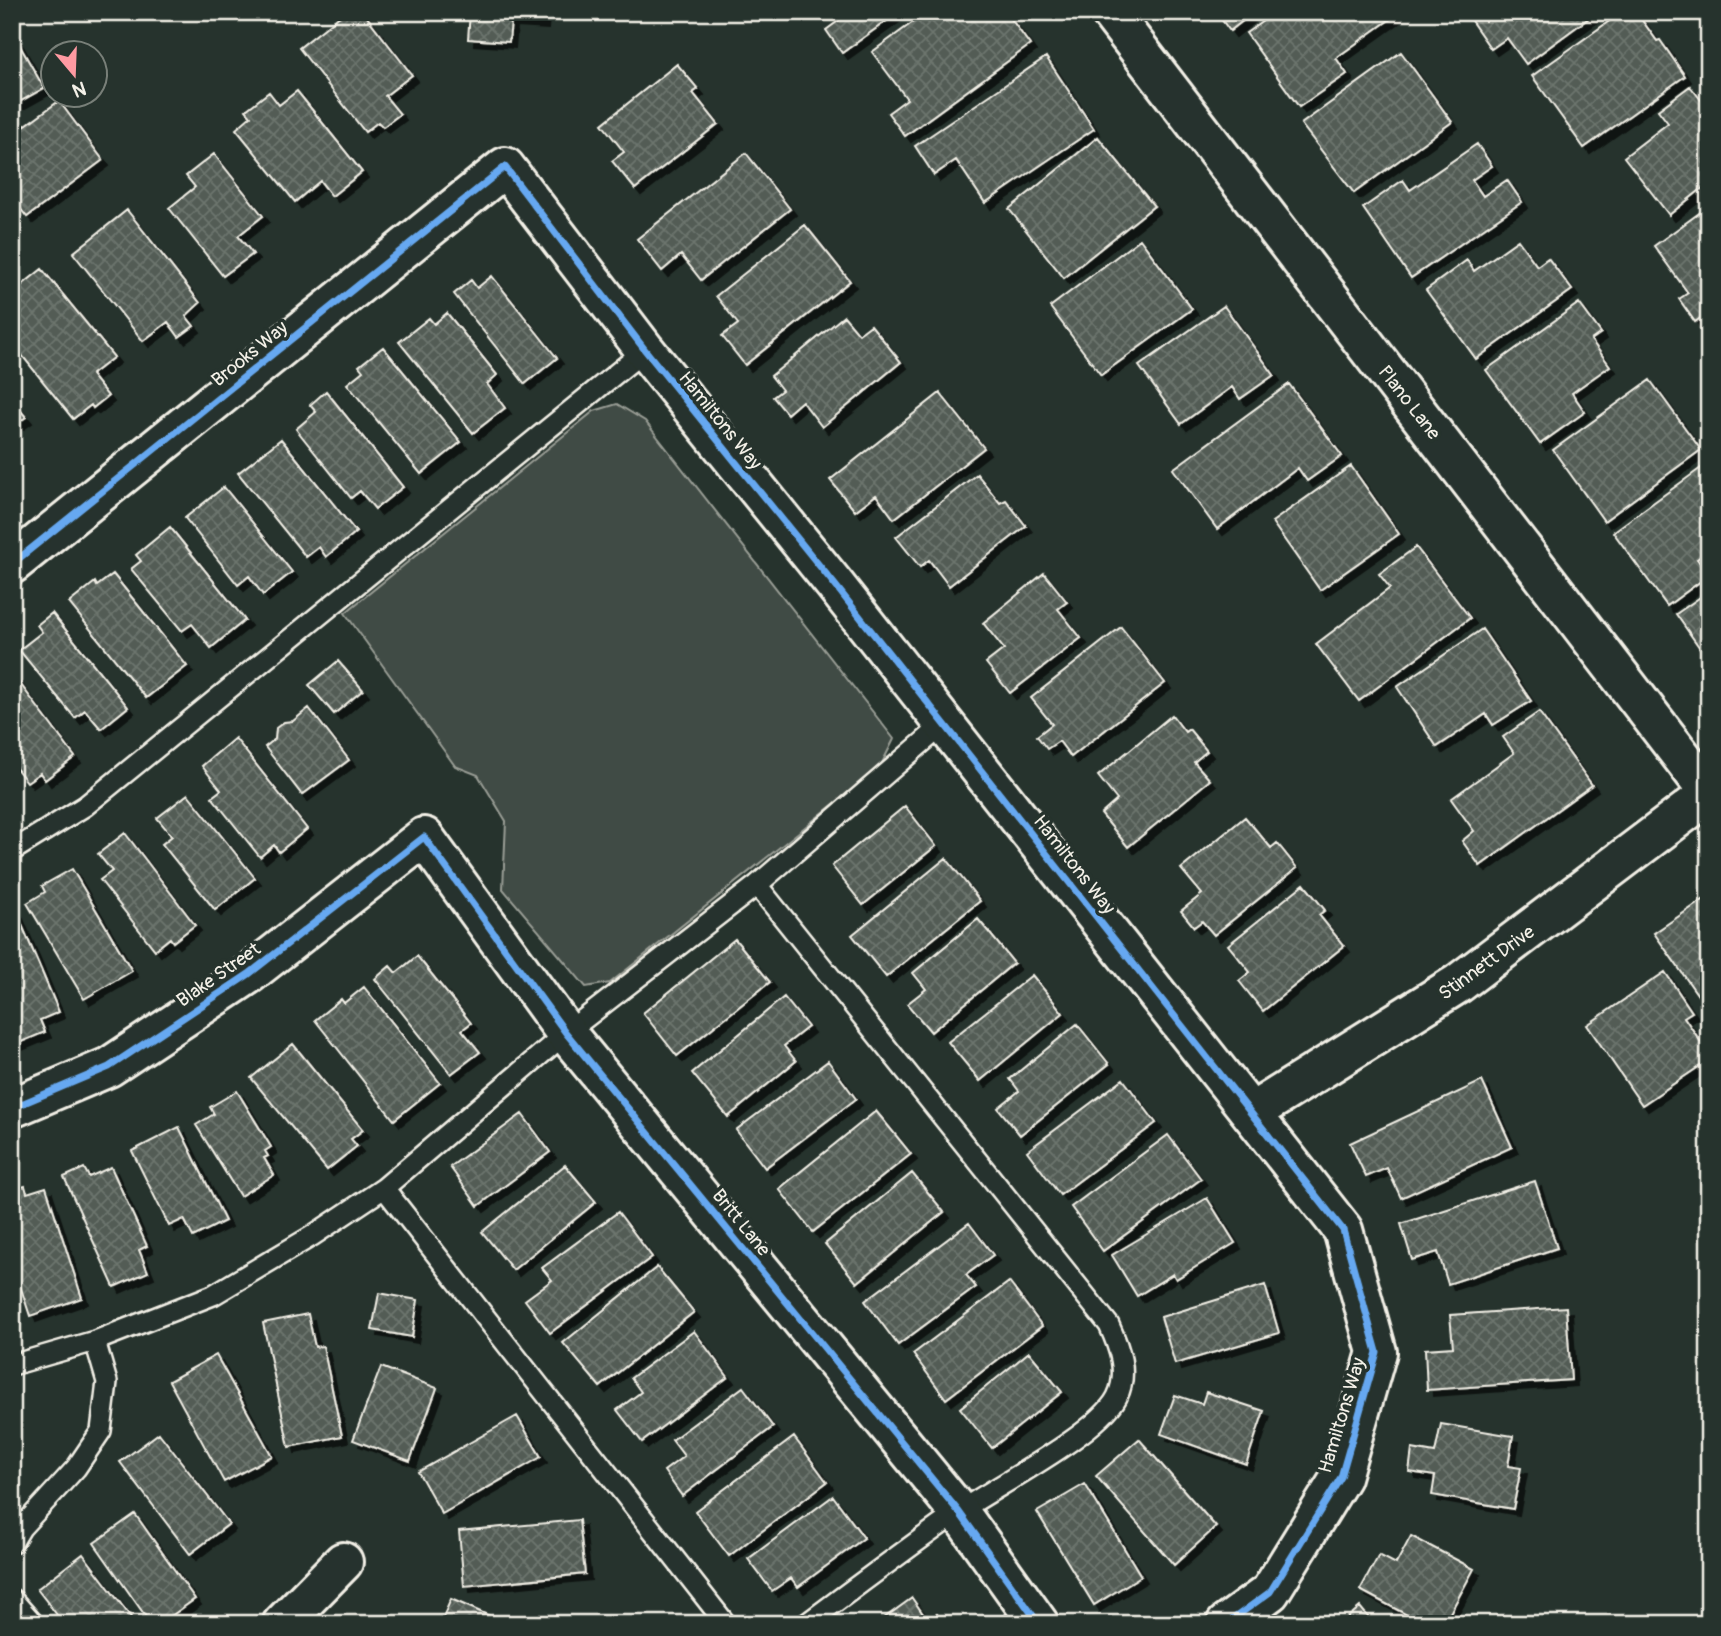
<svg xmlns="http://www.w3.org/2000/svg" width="1721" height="1636" viewBox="0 0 1721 1636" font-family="Pangolin,sans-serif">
<defs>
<pattern id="building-cross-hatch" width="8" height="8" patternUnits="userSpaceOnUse" patternTransform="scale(1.75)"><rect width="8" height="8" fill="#525c55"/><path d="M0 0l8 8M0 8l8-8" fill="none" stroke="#6c746d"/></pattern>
<filter id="shadow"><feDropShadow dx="6" dy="6" stdDeviation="0" flood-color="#0009"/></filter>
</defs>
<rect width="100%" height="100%" fill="#26332d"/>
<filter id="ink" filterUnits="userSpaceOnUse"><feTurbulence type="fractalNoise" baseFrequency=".0143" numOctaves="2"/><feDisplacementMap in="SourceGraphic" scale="14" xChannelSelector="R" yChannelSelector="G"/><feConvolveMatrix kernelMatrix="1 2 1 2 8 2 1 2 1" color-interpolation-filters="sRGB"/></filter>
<g filter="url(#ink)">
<path fill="#414b45" stroke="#9a9e96" stroke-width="2" d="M617,404L645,421L894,739L880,767L610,983L586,987L503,889L506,821L478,775L455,766L345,613L594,411Z"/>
<path fill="url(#building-cross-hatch)" stroke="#f4f1e8" stroke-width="2" filter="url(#shadow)" d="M345,12H363L412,75L385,96L400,114L383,127L378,122L365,132L299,48Z
M470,12H543L542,23L511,21L509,42L468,39Z
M842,12H899L842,53L826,30L845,16Z
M927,12H1006L1030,45L905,136L888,113L907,99L872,52Z
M1216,12H1254L1230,31Z
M1276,12H1394L1396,15L1336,58L1347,74L1299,107L1246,33Z
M1465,12H1597L1526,64L1507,38L1491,49Z
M1622,12H1636L1657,41L1660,40L1685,76L1584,148L1532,76Z
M12,32L44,88L12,106Z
M1401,52L1452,122L1354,193L1301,124Z
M1046,57L1094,129L985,203L956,160L934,175L915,146Z
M677,64L698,89L693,93L718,124L635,189L612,161L624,152L602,124Z
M1690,86L1709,110V183L1669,215L1624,157L1668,123L1658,110Z
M297,91L362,172L332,196L320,181L295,202L236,129L251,116L246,110L269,92L279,105Z
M59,101L103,160L27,217L12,198V135Z
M1098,137L1154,206L1064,278L1009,209Z
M1477,144L1492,166L1472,180L1483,196L1507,180L1522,202L1411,278L1363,208L1403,180L1410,190Z
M746,153L790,209L701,280L681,255L662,271L637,239Z
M214,154L263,216L238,236L253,254L223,276L169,208L195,187L186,176Z
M1709,206V312L1695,322L1679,299L1688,293L1654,246Z
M127,210L200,303L186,316L194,326L179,337L168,322L143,341L73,253Z
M805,225L850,281L745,365L722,336L738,324L716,296Z
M1140,239L1192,309L1101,375L1050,307Z
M1518,240L1537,266L1548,258L1572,290L1476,359L1426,290L1467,260L1474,271Z
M42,269L114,357L91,375L108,396L93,408L91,405L73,419L12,343V293Z
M492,276L557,358L525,384L454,294L471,280L477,288Z
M1579,303L1601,333L1591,340L1610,366L1572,393L1585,412L1540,444L1486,370Z
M1224,306L1274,375L1240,399L1232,387L1181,424L1139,366Z
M447,313L497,375L487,384L505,408L473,433L399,342L429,318L434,324Z
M844,316L859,334L871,325L901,362L822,427L802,401L787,414L773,397L782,390L771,376Z
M383,347L461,442L421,474L347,384L363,371L359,366Z
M1650,380L1701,450L1604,521L1553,450Z
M1289,384L1342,456L1307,481L1298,468L1217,529L1173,469Z
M326,391L403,487L375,509L360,491L351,498L296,429L316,412L310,405Z
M940,393L984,448L894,519L876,495L855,511L830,480Z
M12,400L26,417L12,427Z
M281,439L356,532L326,557L319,547L306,557L238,473Z
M1705,465L1709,470V550L1697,559L1709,575L1667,606L1613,532Z
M1351,466L1399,534L1320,590L1272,522Z
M977,474L1000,503L1006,500L1026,526L949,586L929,560L920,567L896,537Z
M224,487L292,572L263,595L249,576L238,585L185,518Z
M170,527L245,620L211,648L192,624L182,631L131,569L141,561L136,555Z
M1416,547L1470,618L1359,701L1316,644L1390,588L1379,574Z
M1044,573L1067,602L1058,609L1081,638L1010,693L986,663L1004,649L983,623Z
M113,574L187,666L146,698L69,603L95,582L97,586Z
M1709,591V661L1676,614Z
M52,613L128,707L101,729L85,710L75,718L19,650L42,632L37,625Z
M1121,627L1165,683L1071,757L1059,741L1047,749L1037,736L1052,724L1031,698Z
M1482,629L1531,701L1493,725L1486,714L1437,747L1397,687Z
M338,661L363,690L334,714L309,685Z
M12,673L75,757L45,780L40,773L27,782L12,763Z
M309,708L349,760L302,795L265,747L275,739L276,728L284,722L293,721Z
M1539,712L1592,785L1480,866L1462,841L1474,831L1451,799L1514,753L1503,737Z
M1172,715L1185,732L1189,729L1207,751L1194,762L1210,780L1128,847L1101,814L1117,800L1098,776Z
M235,738L307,829L279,852L274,845L260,857L212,797L221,790L202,766Z
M188,794L255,878L215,910L162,844L172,836L157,818Z
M905,806L936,846L863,905L832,866Z
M1245,817L1271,848L1277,843L1297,868L1214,935L1202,921L1194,927L1181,911L1202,894L1181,869Z
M125,833L195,925L173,942L170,938L155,950L100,880L112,871L98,854Z
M946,858L980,901L886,977L852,935Z
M72,869L132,971L84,999L27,903L45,892L42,886Z
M1304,884L1325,910L1319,915L1344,946L1263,1011L1239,981L1250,972L1228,945Z
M1709,896V1011L1654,933Z
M13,904L59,1012L40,1020L45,1032L14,1045Z
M978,919L1014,963L931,1032L907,1004L926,989L913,973Z
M735,939L770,982L677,1056L643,1013Z
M417,956L471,1023L462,1030L480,1052L451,1074L375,979L390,966L396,973Z
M1665,972L1692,1012L1684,1017L1709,1054V1060L1642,1105L1587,1025Z
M1032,975L1063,1013L980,1081L948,1042Z
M364,987L440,1083L394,1120L315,1020L341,999L344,1003Z
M784,997L808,1027L784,1046L796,1061L728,1117L692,1073Z
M1077,1024L1109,1064L1020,1135L998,1108L1019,1091L1010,1079Z
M293,1044L363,1130L351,1139L357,1146L327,1170L251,1078Z
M828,1061L856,1099L765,1168L736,1130Z
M1123,1079L1156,1123L1060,1195L1027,1151Z
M1482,1081L1512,1147L1401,1198L1387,1168L1366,1177L1350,1143Z
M237,1091L271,1147L265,1151L268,1156L264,1158L274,1175L240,1196L196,1125L214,1114L210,1107Z
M876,1111L911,1154L813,1232L779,1189Z
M522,1114L550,1152L478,1206L450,1167Z
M179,1127L225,1221L193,1237L184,1219L169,1226L132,1151Z
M1168,1135L1201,1179L1103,1251L1071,1207Z
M565,1165L596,1202L513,1270L482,1232Z
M111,1167L147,1246L139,1250L148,1272L114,1287L64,1177L84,1168L89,1177Z
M912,1173L944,1212L857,1283L825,1244Z
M1535,1181L1557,1248L1448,1284L1438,1252L1412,1260L1401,1224Z
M25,1186L27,1193L46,1187L82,1298L30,1316L12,1261V1190Z
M1207,1198L1235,1243L1176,1279L1173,1274L1137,1296L1112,1255Z
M618,1212L652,1257L550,1333L525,1300L552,1280L542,1268Z
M969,1223L993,1255L966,1275L976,1287L898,1345L865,1301Z
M657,1267L694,1312L600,1387L563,1343Z
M1009,1282L1042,1326L946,1399L913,1354Z
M1265,1285L1279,1333L1175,1364L1161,1317Z
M379,1293L418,1300L412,1337L372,1330Z
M1566,1307L1571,1380L1427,1390L1425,1349L1453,1347L1450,1315Z
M308,1314L315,1347L323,1346L342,1436L289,1447L263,1323Z
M694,1331L728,1377L642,1442L617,1410L641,1392L631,1378Z
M1029,1352L1062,1392L992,1448L960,1408Z
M216,1355L272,1456L224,1482L169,1381Z
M381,1367L437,1388L410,1461L353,1440Z
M743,1387L773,1427L682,1496L664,1471L684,1456L672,1440Z
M1206,1392L1264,1411L1246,1464L1161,1434L1175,1395L1202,1404Z
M517,1416L541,1457L442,1514L418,1472Z
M1441,1424L1513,1436L1508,1466L1521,1468L1513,1509L1432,1495L1435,1476L1409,1472L1412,1449L1435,1453Z
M159,1433L229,1524L190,1554L120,1462Z
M794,1437L827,1482L729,1556L695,1511Z
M1139,1439L1216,1527L1174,1565L1096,1476Z
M1085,1484L1141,1576L1094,1605L1037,1512Z
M833,1496L864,1538L798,1587L791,1578L772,1591L748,1559Z
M135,1514L195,1599L160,1624H151L94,1543Z
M579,1520L585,1574L464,1586L459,1531Z
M1411,1536L1474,1569L1444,1624H1424L1360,1590L1379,1555L1396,1564Z
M83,1554L136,1624H64L37,1589Z
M912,1598L928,1621L937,1614L944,1624H876Z
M451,1599L508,1624H440Z
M1360,1607L1374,1624H1340Z"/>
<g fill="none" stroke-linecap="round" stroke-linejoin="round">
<g stroke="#f4f1e8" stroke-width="24">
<path id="service" d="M12,851L85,806L645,350
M757,885L1109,1325C1119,1347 1129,1373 1117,1397C1098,1434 996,1486 957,1513C906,1549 856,1587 806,1624
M384,1188L726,1624
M12,1365L95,1341L213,1295L312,1236L384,1188L566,1033L757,885L944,724
M12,1543L21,1528L76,1468L101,1431L107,1382L95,1341
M12,1599L34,1624"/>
</g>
<g stroke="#f4f1e8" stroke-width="44">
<path id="minor" d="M1110,12L1709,792
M12,564L505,167L645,350L835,585L1343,1230L1377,1352L1341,1477L1270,1592L1226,1624
M12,1108L109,1067L249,974L424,837L566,1033L959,1512L1039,1624
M1251,1113L1459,983L1709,794
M282,1624L343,1562"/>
</g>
<use href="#service" stroke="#26332d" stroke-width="19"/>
<use href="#minor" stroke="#26332d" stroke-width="38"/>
<g stroke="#26332d" stroke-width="11">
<path id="cycleway" d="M12,564L505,167L645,350L835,585L1343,1230L1377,1352L1341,1477L1270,1592L1226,1624
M12,1108L109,1067L249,974L424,837L566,1033L959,1512L1039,1624"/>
</g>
<use href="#cycleway" stroke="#66a8f1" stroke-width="7"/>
</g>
</g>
<g text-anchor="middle" stroke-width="7" stroke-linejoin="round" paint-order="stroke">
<g font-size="19" fill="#f4f1e8" stroke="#26332d">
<text transform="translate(249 353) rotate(-39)" y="7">Brooks Way</text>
<text transform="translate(1410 402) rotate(52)" y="7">Plano Lane</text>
<text transform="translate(721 420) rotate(51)" y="7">Hamiltons Way</text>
<text transform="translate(1075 864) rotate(52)" y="7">Hamiltons Way</text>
<text transform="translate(1486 962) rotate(-36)" y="7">Stinnett Drive</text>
<text transform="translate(218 974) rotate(-35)" y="7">Blake Street</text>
<text transform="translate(742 1222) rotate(51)" y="7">Britt Lane</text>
<text transform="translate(1341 1415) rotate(-73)" y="7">Hamiltons Way</text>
</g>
</g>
<rect width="1721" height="1636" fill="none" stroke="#26332d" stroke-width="42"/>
<rect x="21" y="21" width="1679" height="1594" fill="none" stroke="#f4f1e8" stroke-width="2.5" filter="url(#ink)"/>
<g transform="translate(74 74) rotate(161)"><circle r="33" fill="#26332d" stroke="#787f78" stroke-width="2"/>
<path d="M0-5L12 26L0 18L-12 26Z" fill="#ff9aa2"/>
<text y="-10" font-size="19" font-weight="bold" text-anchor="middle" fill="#f4f1e8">N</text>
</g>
</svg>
